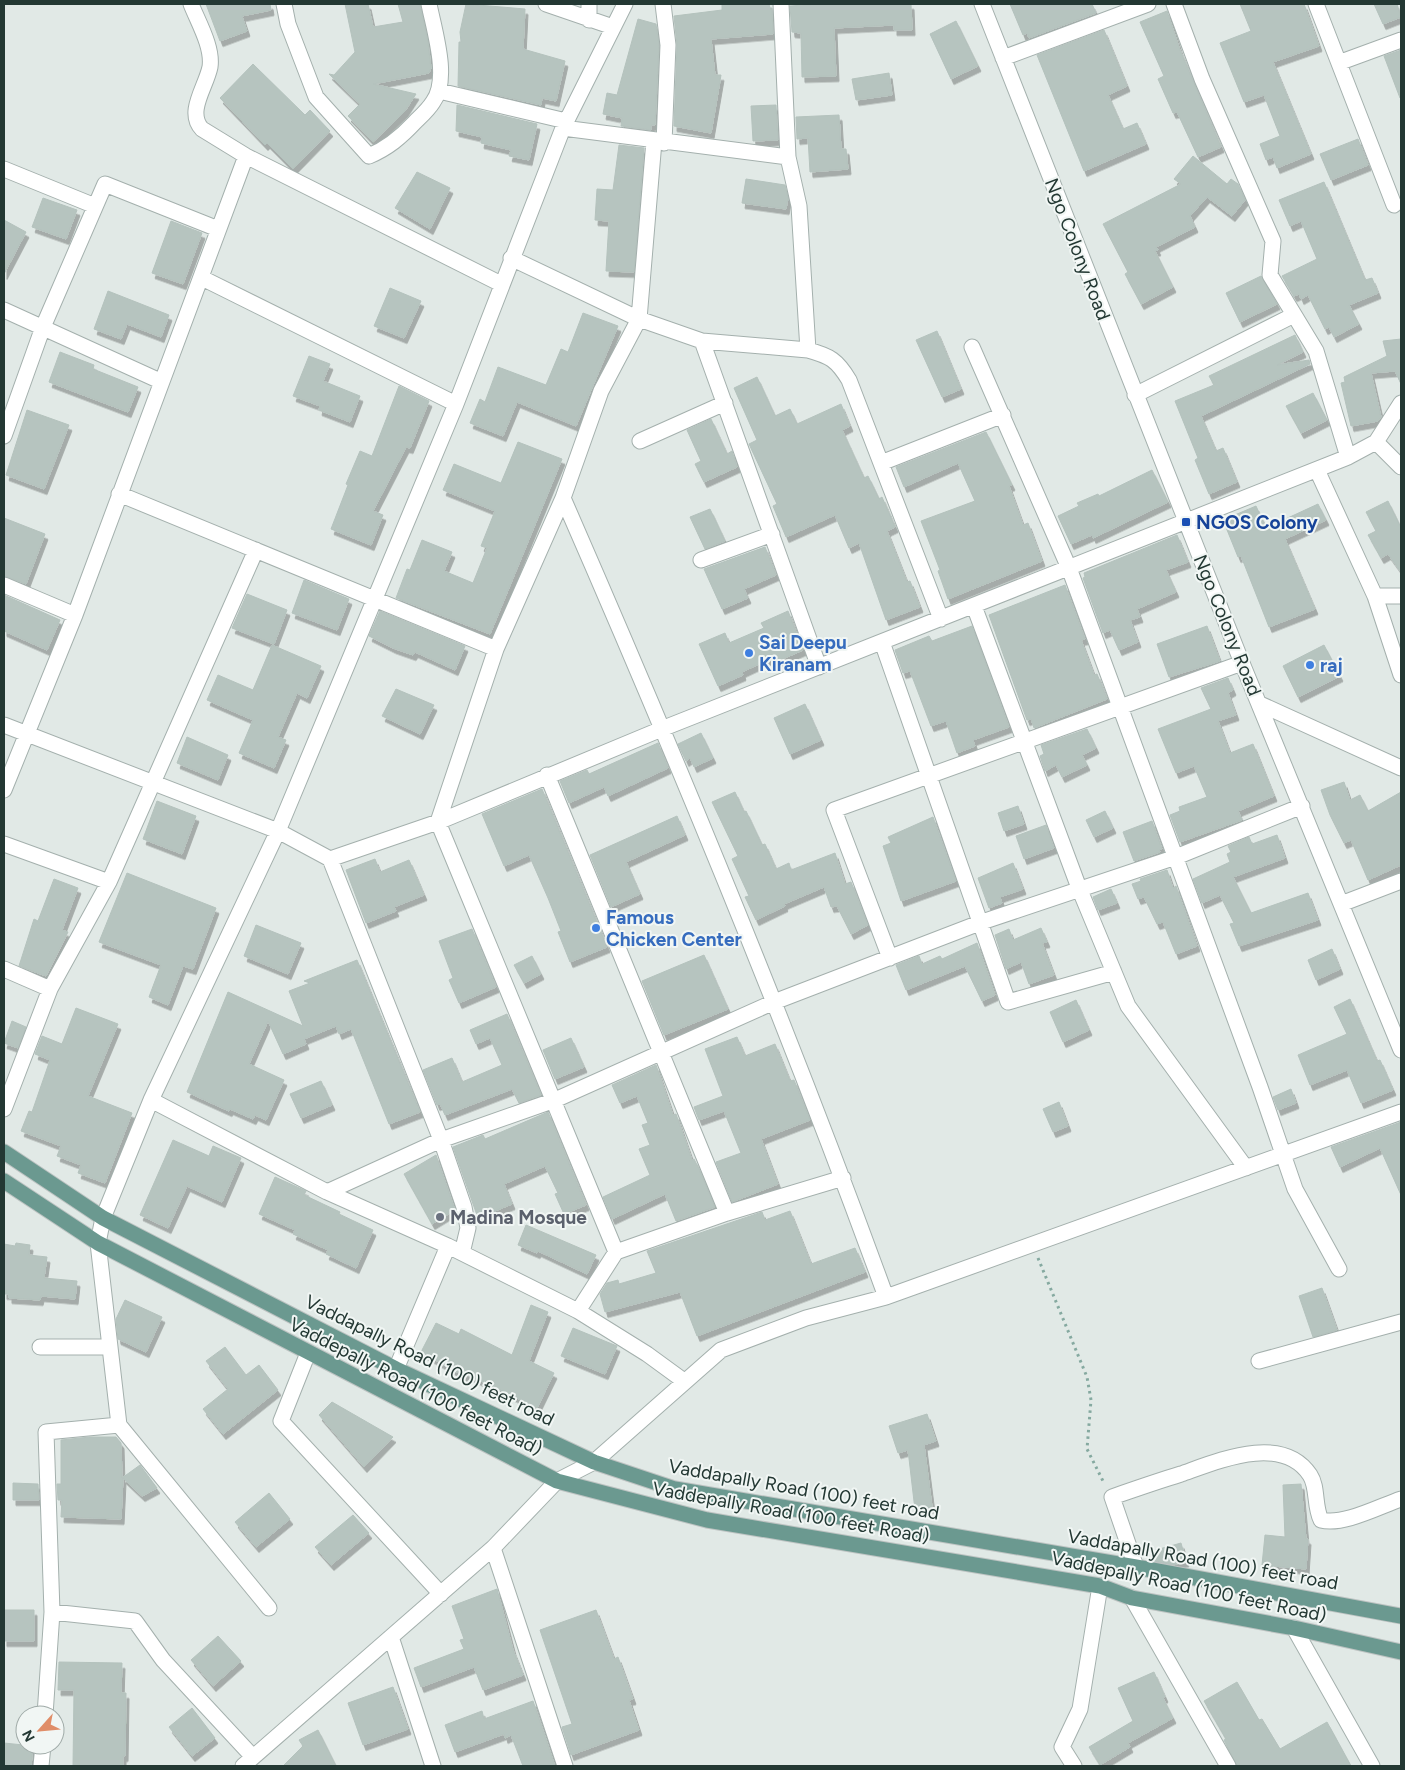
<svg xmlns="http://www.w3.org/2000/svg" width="1405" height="1770" viewBox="0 0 1405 1770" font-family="Figtree,sans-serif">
<defs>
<filter id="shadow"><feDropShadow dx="3" dy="5.5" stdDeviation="0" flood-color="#0004"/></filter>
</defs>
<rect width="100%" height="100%" fill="#e1e9e6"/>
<path fill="#b6c4bf" stroke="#b4c2bd" filter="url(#shadow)" d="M206,4H270L271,10L242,16L247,31L220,41Z
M345,4H368L373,27L403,22L398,4H420L428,42L431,68L429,73L373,84L416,94L405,111L373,142L348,116L360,104L329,74L334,75L355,52Z
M466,4L525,9L523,49L565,61L556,101L542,98L541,105L458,86L459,42H461L460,32Z
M722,4H769L770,8H772L773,34L711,39L715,75H721L711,133L674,126L677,45L674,16L722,10Z
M818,4H911L912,30H894V25L834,28L836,76L802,77L801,33L792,32L790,6Z
M1010,4H1092L1096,13L1029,38L1027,33L1023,35Z
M1240,4H1304L1319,46L1273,62L1311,154L1277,168L1273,157L1266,160L1260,144L1280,136L1264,95L1244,102L1220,43L1251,31Z
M1374,4H1397L1401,17L1383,24Z
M1167,11L1180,50L1221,147L1198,157L1177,112L1173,113L1158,79L1164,76L1140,22Z
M638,19L656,24L659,45L655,125H651V130L621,126L622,118L603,114L607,93L617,95Z
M956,21L978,66L951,79L930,34Z
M1104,30L1127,86L1108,95L1123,129L1137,123L1146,144L1084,171L1037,55Z
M1401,50V98H1400L1384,56Z
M253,64L305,115L310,110L330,131L293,169L267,143L265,145L220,98Z
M889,73L892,95L856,100L852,79Z
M457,105L537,124L529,160L509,156L511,150L481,143L482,137L456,131Z
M776,105L778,140L753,141L751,106Z
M839,115L841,149H846L848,169L810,172L808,138L797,139L796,117Z
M1358,139L1368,165L1331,180L1320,154Z
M619,145L644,148L634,272L606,271L609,221L595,220L597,189L613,190Z
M1193,156L1227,184L1231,179L1238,184L1245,200L1232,216L1207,197L1190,216L1195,227L1156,247L1158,250L1155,251L1173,287L1141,304L1125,274L1128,272L1103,224L1181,184L1174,179Z
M417,172L450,188L430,229L395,208Z
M746,179L785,185L788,198L786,209L742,203Z
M1324,182L1365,280L1372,278L1378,293L1349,305L1359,324L1334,337L1329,327L1325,329L1308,295L1301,299L1299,294L1294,296L1282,276L1317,259L1301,221L1290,226L1279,200Z
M43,198L77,210L66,239L32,227Z
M4,220L26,232L4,274Z
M171,221L202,233L183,284L152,273Z
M1261,276L1277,304L1240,322L1226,293Z
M390,288L421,301L404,338L374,326Z
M108,291L169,315L161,337L127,324L121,339L94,329Z
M583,313L618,326L576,426L517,402L503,436L470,423L480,399L485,402L498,367L546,385L561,349L568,352Z
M937,331L961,389L942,397L916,340Z
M1295,335L1303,352L1277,365L1309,360L1310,364L1201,416L1216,451L1223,448L1237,482L1209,494L1195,460L1198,458L1175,401L1214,385L1209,376Z
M1401,339V384L1395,371L1371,373L1381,417L1378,421L1351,426L1341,383L1345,382L1344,377L1387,356L1383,341Z
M60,352L94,365L93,369L138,387L128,412L49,382Z
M309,356L330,364L323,381L360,396L350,422L319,410L320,406L293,396Z
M757,377L775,416L790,409L797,424L841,404L850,426L842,430L864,478L868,476L879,499L882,497L895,527L887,531L907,582L910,581L920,607L886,620L859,543L849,548L835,515L786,537L773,506L777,504L749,444L757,440L734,388Z
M399,386L429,401L410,448L406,447L373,511L383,515L371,545L331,529L348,485L346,484L360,451L372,456Z
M1313,393L1327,420L1301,433L1286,406Z
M27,410L69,425L44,489L6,475Z
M711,419L727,454L732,451L737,467L704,482L695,464L701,461L687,430Z
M986,432L1012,485L1009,486L1023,525L1028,523L1042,561L948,599L938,571L940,570L921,521L975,501L958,463L904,487L896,467Z
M518,442L562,459L490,634L396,598L407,569L410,570L422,540L452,552L444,571L473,583L487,548L481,546L495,511L443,490L454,464L501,483Z
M1152,470L1168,502L1093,538L1092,535L1071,544L1058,516L1079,506L1077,503L1098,494L1099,496Z
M1388,501L1401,528V572L1388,554L1381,558L1368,535L1376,531L1366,512Z
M1318,504L1326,520L1285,539L1315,609L1269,627L1241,556L1238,557L1223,520L1256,506L1266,528Z
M710,509L725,541L705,549L690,517Z
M4,518L45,534L26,584L4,576Z
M1177,535L1188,562L1166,570L1176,592L1137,609L1140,617L1130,620L1138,642L1119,650L1110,630L1103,633L1083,578L1085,577L1084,573Z
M765,547L776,575L744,589L748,598L722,609L704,569Z
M304,580L349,599L337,630L292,613Z
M1065,585L1085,639L1081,640L1094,675L1097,674L1107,699L1034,728L1031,719L1027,720L989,615Z
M247,594L287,610L274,644L232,628Z
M4,595L60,620L47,650L4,631Z
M380,611L465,646L455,670L415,652L413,655L393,648L369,636Z
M788,611L803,650L778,661L776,656L742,672L743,675L718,686L699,644L725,633L729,643L764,628L761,623Z
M972,626L1009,727L973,740L975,746L957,753L946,721L931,726L910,671L903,673L895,650L929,636L932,641Z
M1207,626L1220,661L1169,677L1157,644Z
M272,645L321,666L307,698L297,693L278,737L286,740L274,768L239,753L253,720L207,700L218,675L253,690Z
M1324,645L1340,676L1298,697L1283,666Z
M1228,678L1233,690L1228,693L1236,715L1218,721L1230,753L1253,744L1274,796L1238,811L1242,820L1180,842L1170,815L1180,811L1179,807L1207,797L1194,766L1176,773L1158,729L1211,709L1201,688Z
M396,689L434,705L420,734L382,716Z
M805,704L821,740L790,754L774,718Z
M1087,729L1096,748L1082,755L1087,765L1062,777L1056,765L1045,771L1040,756L1044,754L1041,745Z
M701,733L713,758L694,767L690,758L686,761L678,744Z
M187,737L228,755L218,780L177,763Z
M658,743L668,768L608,796L604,787L569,803L560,781L587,770L589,774Z
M1344,782L1350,800L1360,795L1368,811L1401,792V865L1368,880L1351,840L1344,843L1330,815L1321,790Z
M542,789L607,947L570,962L558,932L561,931L548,898L529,855L504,866L482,814Z
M735,792L744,812L746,811L762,845L765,844L776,869L789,863L791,870L835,853L845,884L851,882L868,925L851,934L837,906L831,907L824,887L784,904L785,906L756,920L745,897L749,896L732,859L738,856L712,802Z
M157,801L196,816L182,854L143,839Z
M1018,806L1024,824L1004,831L998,813Z
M1105,811L1113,828L1094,837L1086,820Z
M677,816L685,835L626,862L640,894L611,907L590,855Z
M933,817L956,881L901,901L883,846L891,843L888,837Z
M1152,821L1162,849L1159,850L1160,852L1134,861L1123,832Z
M1046,825L1054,848L1024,859L1016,836Z
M1277,835L1285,858L1233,877L1251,913L1308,893L1318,920L1239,946L1230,924L1234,923L1220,895L1202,903L1193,879L1230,862L1227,854L1231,852L1228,846L1249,837L1252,844Z
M375,859L380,872L409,860L424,895L394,907L396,911L366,923L346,870Z
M1013,863L1023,889L1000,897L1002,903L989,908L978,878Z
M1167,870L1173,888L1176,886L1197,946L1176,954L1163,922L1157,924L1144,897L1138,899L1132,884L1141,881L1140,879Z
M127,873L216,908L193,969L183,966L168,1005L149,997L161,965L99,942Z
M54,879L78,888L62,930L68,932L46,976L19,966L34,919L38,921Z
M1111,889L1117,903L1098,910L1093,897Z
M256,925L301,943L288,974L244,956Z
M1041,928L1047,942L1042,943L1054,975L1029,984L1021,962L1006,969L995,935L1009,929L1013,940Z
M472,929L496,987L459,1003L449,980L453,978L439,941Z
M977,943L995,995L982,1001L965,966L906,990L896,965L919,956L922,964L940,956L942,959Z
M1332,949L1340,969L1316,980L1308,960Z
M704,955L728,1009L664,1035L642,981Z
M532,956L541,974L524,983L514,965Z
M357,960L420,1112L389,1124L351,1029L339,1034L336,1026L304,1039L306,1044L283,1054L268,1021L249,1064L284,1080L266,1120L255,1115L253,1119L230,1109L229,1111L187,1092L228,992L303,1026L289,991L310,983L304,981Z
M1350,999L1377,1061L1380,1060L1393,1090L1361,1103L1347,1070L1310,1085L1298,1055L1347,1034L1334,1007Z
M1076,1000L1089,1030L1063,1042L1050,1012Z
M76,1008L118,1024L88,1096L132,1113L105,1183L78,1173L81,1165L57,1156L61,1146L21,1131L29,1111L32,1112L50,1060L35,1054L42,1036L62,1044Z
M507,1014L541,1095L519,1103L512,1089L445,1115L440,1104L437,1105L423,1070L452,1058L462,1082L502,1065L490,1038L476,1044L470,1030Z
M12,1021L26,1027L18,1048L4,1043Z
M737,1037L745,1056L775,1044L790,1081L794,1080L810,1120L761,1139L778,1184L732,1202L716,1162L741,1153L724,1111L699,1120L694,1107L723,1096L705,1049Z
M571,1038L584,1067L555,1079L543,1050Z
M656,1065L673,1115L676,1114L692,1160L694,1159L699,1169L715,1207L676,1221L665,1194L612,1219L603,1197L650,1175L639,1149L650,1145L642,1125L648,1123L637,1096L620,1103L612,1085Z
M321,1081L332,1105L301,1118L290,1094Z
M1291,1089L1296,1103L1278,1110L1273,1097Z
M1059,1102L1068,1126L1053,1132L1043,1109Z
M548,1112L586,1205L564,1214L555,1194L558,1193L545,1166L504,1184L512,1204L478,1218L453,1147L483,1135L485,1139Z
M1401,1122V1195L1380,1148L1340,1167L1331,1147Z
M173,1140L209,1156L213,1146L241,1158L222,1202L187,1186L168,1228L140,1215Z
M436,1155L455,1210L432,1224L404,1174Z
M275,1177L306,1191L304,1195L340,1212L339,1214L373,1230L356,1268L326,1254L328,1250L293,1234L295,1230L259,1214Z
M790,1211L811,1264L855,1248L865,1272L697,1336L680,1292L605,1312L600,1294L607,1283L618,1280L619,1284L656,1273L647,1251L762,1212L765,1220Z
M526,1225L596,1255L587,1274L538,1251L537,1253L518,1245Z
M16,1243L30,1245L29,1255L47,1257L44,1278L77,1281L75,1299L41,1296L40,1300L9,1298V1294H4V1244L15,1246Z
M1322,1288L1337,1330L1313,1337L1299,1296Z
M125,1300L162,1317L146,1352L118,1339L116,1319Z
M531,1305L548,1312L529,1361L554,1373L537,1408L492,1386L465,1374L464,1376L421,1352L436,1323L459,1334L461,1329L512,1355Z
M573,1328L617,1346L605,1374L561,1356Z
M225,1347L246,1375L259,1365L278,1390L223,1434L203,1409L228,1389L206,1361Z
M332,1402L393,1437L364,1467L319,1415Z
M927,1414L936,1441L924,1445L932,1507L915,1510L908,1450L898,1453L889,1426Z
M90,1437H116L121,1443L122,1478L140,1465L157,1488L142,1496L123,1478L121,1519L61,1517L62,1500H58L57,1484H61V1440Z
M13,1483L38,1484L39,1500H13Z
M1301,1484L1306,1539H1308L1306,1569L1262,1565L1265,1535L1285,1537L1283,1485Z
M269,1493L290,1519L256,1547L235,1522Z
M353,1515L369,1533L331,1565L315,1547Z
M1181,1543L1186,1561L1174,1565L1154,1561L1152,1551Z
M497,1589L513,1650L523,1675L483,1690L474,1667L421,1687L414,1668L464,1649L460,1640L464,1639L452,1606Z
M4,1610H34V1641H4Z
M596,1610L614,1659L618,1657L633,1699L629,1700L639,1730L571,1755L562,1727L572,1724L540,1630Z
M218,1636L241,1661L213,1686L191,1660Z
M59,1662L122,1663L121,1693H126L125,1756H123V1766H73L74,1690H58Z
M1154,1672L1165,1697L1163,1698L1173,1718L1128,1743L1130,1747L1100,1765L1089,1747L1133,1721L1118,1688Z
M1237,1682L1259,1720L1262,1719L1280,1749L1327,1722L1351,1766H1237L1224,1740L1226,1739L1204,1701Z
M393,1687L408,1729L363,1745L348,1703Z
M533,1701L555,1766H523L511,1735L505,1738L504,1734L455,1752L445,1725L482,1711L484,1719Z
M192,1708L215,1738L192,1756L169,1727Z
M318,1730L336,1766H283L303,1746L299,1740Z
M4,1743L33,1746L31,1766H4Z"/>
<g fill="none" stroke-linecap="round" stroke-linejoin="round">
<g stroke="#a4b0ad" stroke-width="17">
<path id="minor" d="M191,4C198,22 213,47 210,67C206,87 186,112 202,129L246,156L501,284
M284,4L288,24L316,97L369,156C388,148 401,137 415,122C421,116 428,110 433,102C450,79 434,30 429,4
M546,4L613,27
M589,4V20
M663,4L668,45L664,143
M781,4L788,157L799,206L808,350
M982,4L1242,663L1401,1050
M1174,4L1202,79L1273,241L1270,275L1316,351L1348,457
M1316,4L1394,205
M1003,58L1148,4
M1341,62L1401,40
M439,91L566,121
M563,128L788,157
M4,169L95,206
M511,258L639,319L702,341L819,667
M202,278L456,404
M4,310L160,381
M702,341L808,350C830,356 837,360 849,380L941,619
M972,347L1069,568L1260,1087L1295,1189L1339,1269
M1135,395L1294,315
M4,436L43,327L105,184L218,229
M640,441L725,403
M1376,442L1401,467
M881,463L1003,415
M1317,470L1375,596L1401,675
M119,494L496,649
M563,498C678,761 788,1027 886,1297
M701,560L772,534
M4,585L75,615
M1375,596H1401
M974,606L1079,888L1128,1006L1246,1168
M882,642L1008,1002L1114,972
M1260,704L1401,768
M4,725L278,831L330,859L438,822L664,728L1348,457L1376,442L1401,403
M547,775L727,1213
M4,790L75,615L246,156
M4,844L109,882
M330,859L441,1140L464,1207L468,1228L462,1253
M1341,904L1401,881
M890,958L834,810L1242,663
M4,969L50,989
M151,1100L327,1192L448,1246L578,1311L647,1354L684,1381
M4,1109L50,989L109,882L256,550
M327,1192L441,1140L555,1100L774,1002L982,922L1176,857L1302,806
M616,1252L727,1213L843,1178
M578,1311L616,1252L438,822L496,649L563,498L601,391L639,319L654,141
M40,1347H110
M308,1353L281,1421L441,1594
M1259,1361L1401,1322
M396,1369L448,1246
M119,1425L269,1608
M493,1548L565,1766
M1136,1567L1112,1497C1135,1489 1158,1481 1181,1474C1218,1461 1282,1433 1310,1475C1318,1487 1314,1506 1321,1520C1343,1526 1380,1506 1401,1499
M1132,1598L1228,1766
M52,1612L135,1621L163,1660L253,1757
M1294,1628L1372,1766
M391,1637L433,1766
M45,1715L52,1612L46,1432L119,1425L98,1243L103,1218L151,1100L278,831L456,404L563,128L625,4
M41,1766L43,1745
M243,1766L493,1548L557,1481L594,1462L721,1350L806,1318L886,1297L1401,1112
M1074,1766L1062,1747L1080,1709L1100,1586"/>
</g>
<g stroke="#bdc3c2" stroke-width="17">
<path id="major" d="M4,1152L103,1218L396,1369L594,1462L675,1489L1136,1567L1401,1616
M4,1181L98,1243L557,1481L707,1520L1100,1586L1132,1598L1294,1628L1401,1652"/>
</g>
<path stroke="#85a9a0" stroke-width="3" stroke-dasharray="2.5 4" stroke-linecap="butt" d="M1038,1258L1087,1377L1091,1400L1087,1449L1104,1483"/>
<use href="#minor" stroke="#fff" stroke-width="15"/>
<use href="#major" stroke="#6b9990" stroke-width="15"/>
</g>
<rect fill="#1a4fb4" stroke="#f1f6f4" stroke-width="2" x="1181" y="517" width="10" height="10" rx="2.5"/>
<g fill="#3f7fe0" stroke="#f1f6f4" stroke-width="2">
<circle cx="749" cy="653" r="5"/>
<circle cx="1310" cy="665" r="5"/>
<circle cx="596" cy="928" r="5"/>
</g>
<circle fill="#6b7280" stroke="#f1f6f4" stroke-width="2" cx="440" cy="1217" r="5"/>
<g text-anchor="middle" stroke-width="4" stroke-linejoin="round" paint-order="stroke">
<g font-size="19" fill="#233833" stroke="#f1f6f4">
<text transform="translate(1078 249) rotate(69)" y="7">Ngo Colony Road</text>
<text transform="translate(1228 625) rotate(68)" y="7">Ngo Colony Road</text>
<text transform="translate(430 1360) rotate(26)" y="7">Vaddapally Road (100) feet road</text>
<text transform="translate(416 1386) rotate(27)" y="7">Vaddepally Road (100 feet Road)</text>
<text transform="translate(804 1489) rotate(10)" y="7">Vaddapally Road (100) feet road</text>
<text transform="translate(791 1512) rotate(10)" y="7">Vaddepally Road (100 feet Road)</text>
<text transform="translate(1203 1559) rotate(10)" y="7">Vaddapally Road (100) feet road</text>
<text transform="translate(1189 1586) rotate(12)" y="7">Vaddepally Road (100 feet Road)</text>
</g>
<g font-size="19" font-weight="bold" fill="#164399" stroke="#f1f6f4" text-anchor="start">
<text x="1196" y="529">NGOS Colony</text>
</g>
<g font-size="19" font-weight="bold" fill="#366cbe" stroke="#f1f6f4" text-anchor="start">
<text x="759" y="649">Sai Deepu<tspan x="759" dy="22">Kiranam</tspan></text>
<text x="1320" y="672">raj</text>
<text x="606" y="924">Famous<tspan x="606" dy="22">Chicken Center</tspan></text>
</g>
<g font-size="19" font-weight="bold" fill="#5b616d" stroke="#f1f6f4" text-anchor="start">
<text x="450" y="1224">Madina Mosque</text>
</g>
</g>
<rect width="1405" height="1770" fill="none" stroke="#233833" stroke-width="10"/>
<g transform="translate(40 1730) rotate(243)"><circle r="24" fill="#f1f6f4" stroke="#9faaa7"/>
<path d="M0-4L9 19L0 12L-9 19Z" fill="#e08d68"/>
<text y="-8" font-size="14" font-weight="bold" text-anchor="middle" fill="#233833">N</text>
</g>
</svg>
